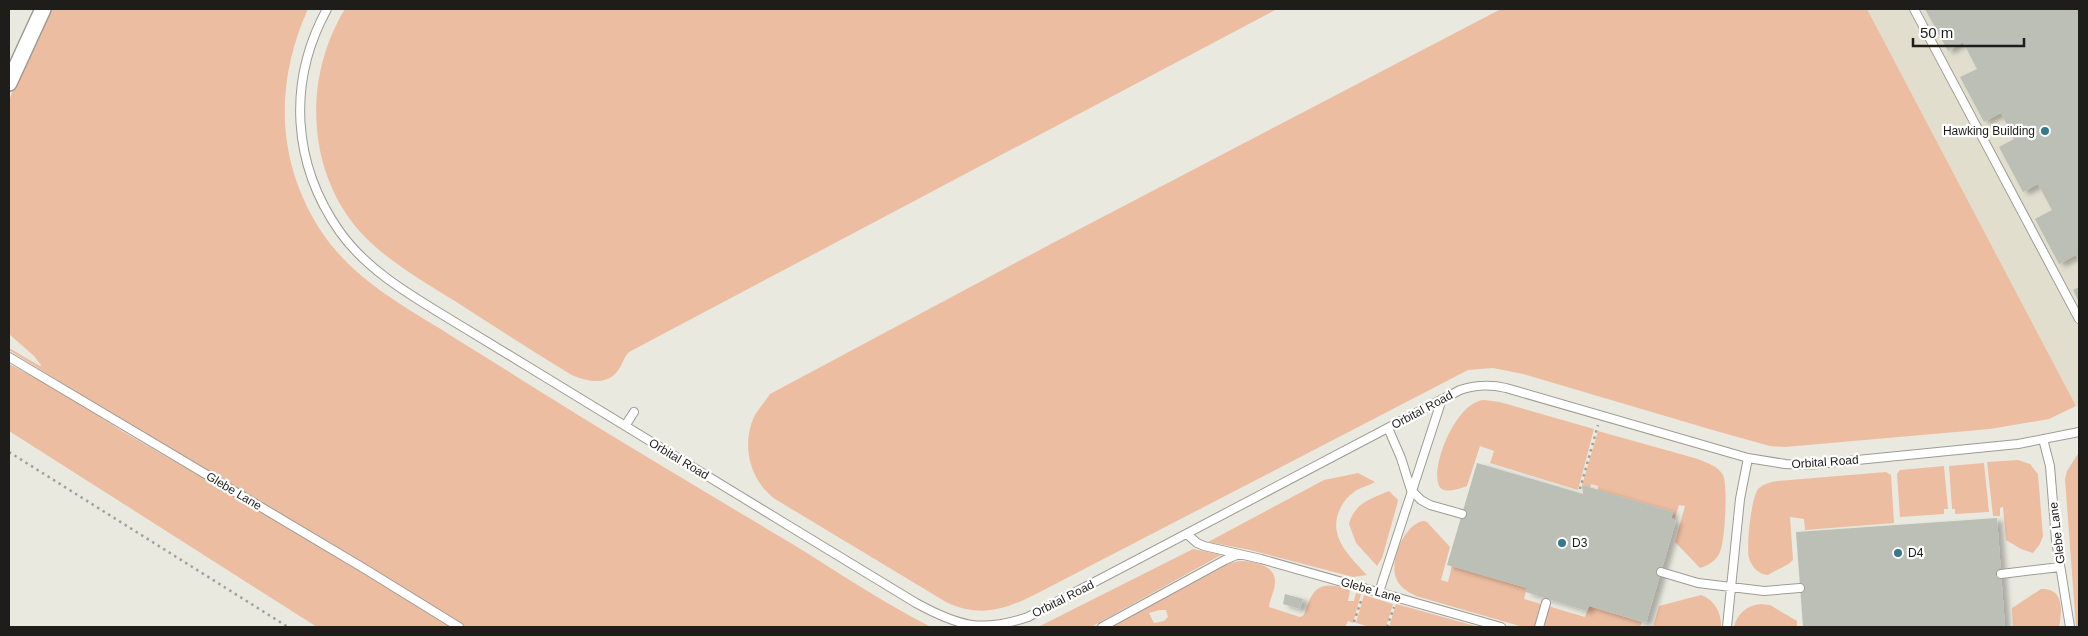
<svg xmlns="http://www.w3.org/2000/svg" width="2088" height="636" viewBox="0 0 2088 636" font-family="Helvetica,sans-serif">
<defs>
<filter id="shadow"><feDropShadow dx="5.5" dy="3" stdDeviation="2.5" flood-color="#0004"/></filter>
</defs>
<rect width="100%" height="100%" fill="#eae9e0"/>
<path fill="#e1dece" d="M1867,9H2079V406H2076Z"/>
<path fill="#ecbda1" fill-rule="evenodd" d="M48,9H308C274,84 276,164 323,234C352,276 396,302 439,328C470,348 502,367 533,387C619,441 707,493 794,545C839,573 884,603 931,627H466L131,426L9,350V348L40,366L41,365L34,356L9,334V101L19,72Z
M345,9H1277L629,352C623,358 622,367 616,373C604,386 584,381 570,374C532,351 495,327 458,303C426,283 392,264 365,237C306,176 302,79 345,9Z
M1501,9H1867L2076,406L2049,419L1990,429L1785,447L1770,446L1716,431L1523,374L1493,368L1468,370L1036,594C1004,610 980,618 946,602L775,499C750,481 741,445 754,417C758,409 765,402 770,394L1049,245Z
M9,364L58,390L122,431L315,543L450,627H317L9,431Z
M1484,400L1500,402L1594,429L1578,490L1490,463L1494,451L1480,446L1467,486C1461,488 1451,492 1444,490C1424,485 1452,402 1484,400Z
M1598,431L1698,459C1707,463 1718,466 1723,475C1728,485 1725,542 1720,552C1716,561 1709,565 1700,568L1675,542L1685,506L1679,505L1675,518L1672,517L1673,512L1598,490V486L1591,484L1590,488L1582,485Z
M2079,452V627H2076L2065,479L2067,471Z
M2018,460L2030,464L2038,474L2043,536L2040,544L2033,553L2021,549L2006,540L2003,507L2000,508V516H1993L1987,462Z
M1984,463L1989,512L1955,514V509H1952L1949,466Z
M1944,466L1948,509H1944V514L1900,517L1897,474L1900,470Z
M1886,472L1891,475L1894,523L1805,530L1804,519L1790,517L1793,560C1787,567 1776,569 1768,575C1759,575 1751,566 1749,558C1746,547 1751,496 1759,488C1764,484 1770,482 1777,481Z
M1358,473L1375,482C1369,486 1360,487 1354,492C1348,496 1344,501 1341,507C1326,535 1349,556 1367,575L1353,577L1250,550L1208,542L1324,480Z
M1389,491L1398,500L1397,505L1382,558L1377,566L1356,543L1349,524C1355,502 1371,499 1389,491Z
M1424,521L1427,522L1450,547L1441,580L1448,582L1452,566L1527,588L1524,599L1585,617L1589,606L1642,622L1640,627H1523L1416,596C1406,591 1398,586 1395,575C1391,558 1405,523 1424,521Z
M1193,549L1221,555L1091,627H1038Z
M1240,561C1253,561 1276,565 1275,582C1275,591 1270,598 1269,607L1300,617L1304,615C1313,586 1320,581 1349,589L1350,591L1348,601H1354L1356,593L1361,594L1353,623L1348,621L1345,627H1110L1230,563ZM1160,610H1166L1168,617L1164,621L1154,623L1149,613Z
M2041,589C2065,588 2062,612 2059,627H2013L2012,608Z
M1364,595L1393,604L1386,627H1370L1356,623Z
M1701,595C1715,600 1722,614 1721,627H1653L1659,606Z
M1396,604L1479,627H1389Z
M1761,604L1770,605L1797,621V627H1734C1737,614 1747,605 1761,604Z"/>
<path fill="#bbbfb6" filter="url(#shadow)" d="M1925,9H2079V262L2076,255L2059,264L2035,219L2052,210L2038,184L2023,192L1999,147L2014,139L2001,113L1984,122L1960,77L1977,69L1963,42L1948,51Z
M2079,287V302L2073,290Z
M1477,463L1583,494L1582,485L1673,512L1671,519L1676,521L1646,623L1589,606L1587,611L1526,592L1527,588L1447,565Z
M1997,518L2005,627H1803L1796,532Z
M1285,594L1303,599L1300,609L1283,604Z"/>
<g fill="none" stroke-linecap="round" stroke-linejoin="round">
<g stroke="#9d9c93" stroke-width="10">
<path id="lane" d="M327,9C287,82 292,164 340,232C367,270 410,295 448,318C476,335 504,352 532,369C660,448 788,525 916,603C958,626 981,633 1028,617L1460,390C1476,385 1489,384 1506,388L1748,458L1785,464L1807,465L2018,444L2079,432
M1914,9L2079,319
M9,357L365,569L459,627
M625,426L634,412
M1388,428L1401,458L1411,490L1421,500L1430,505L1462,514
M2043,439L2050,466L2056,540L2070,627
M1187,534L1197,543L1204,546L1261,559L1501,627
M1661,572L1698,583L1764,591L1800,588
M2001,574L2060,567
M1379,592L1442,399
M1102,627L1225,560L1239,554
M1539,627L1546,603
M1727,627L1740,499L1748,458"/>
</g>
<g stroke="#9d9c93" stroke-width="18">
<path id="street" d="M9,83L43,9"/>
</g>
<path stroke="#a1a099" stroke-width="2.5" stroke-dasharray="2.5 4" stroke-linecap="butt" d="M9,452L288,627
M1580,489L1598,425
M1354,622L1362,598
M1387,627L1394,607"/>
<use href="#lane" stroke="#fff" stroke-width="8"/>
<use href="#street" stroke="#fff" stroke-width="15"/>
</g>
<g fill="#37798b" stroke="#fff" stroke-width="2">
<circle cx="2045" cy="131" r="5"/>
<circle cx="1562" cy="543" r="5"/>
<circle cx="1898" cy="553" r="5"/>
</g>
<g text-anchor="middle" stroke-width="4.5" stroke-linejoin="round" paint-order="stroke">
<g font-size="12" fill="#1e1d1a" stroke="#fff" text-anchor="start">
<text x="2035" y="135" text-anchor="end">Hawking Building</text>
<text x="1572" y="547">D3</text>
<text x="1908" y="557">D4</text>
</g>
<g font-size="12" fill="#1e1d1a" stroke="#fff">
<text transform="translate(1422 410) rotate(-28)" y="4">Orbital Road</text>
<text transform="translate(679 459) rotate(31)" y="4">Orbital Road</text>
<text transform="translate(1825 462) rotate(-4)" y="4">Orbital Road</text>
<text transform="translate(234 491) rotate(31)" y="4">Glebe Lane</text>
<text transform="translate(2057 533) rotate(-97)" y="4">Glebe Lane</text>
<text transform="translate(1371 590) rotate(16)" y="4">Glebe Lane</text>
<text transform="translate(1063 599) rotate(-27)" y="4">Orbital Road</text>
</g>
</g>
<rect width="2088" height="636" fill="none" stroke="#1e1d1a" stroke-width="20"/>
<path d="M1913 38v8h111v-8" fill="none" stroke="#1e1d1a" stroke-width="2.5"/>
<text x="1920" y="38" font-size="15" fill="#1e1d1a" stroke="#ffffff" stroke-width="4" paint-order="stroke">50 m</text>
</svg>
